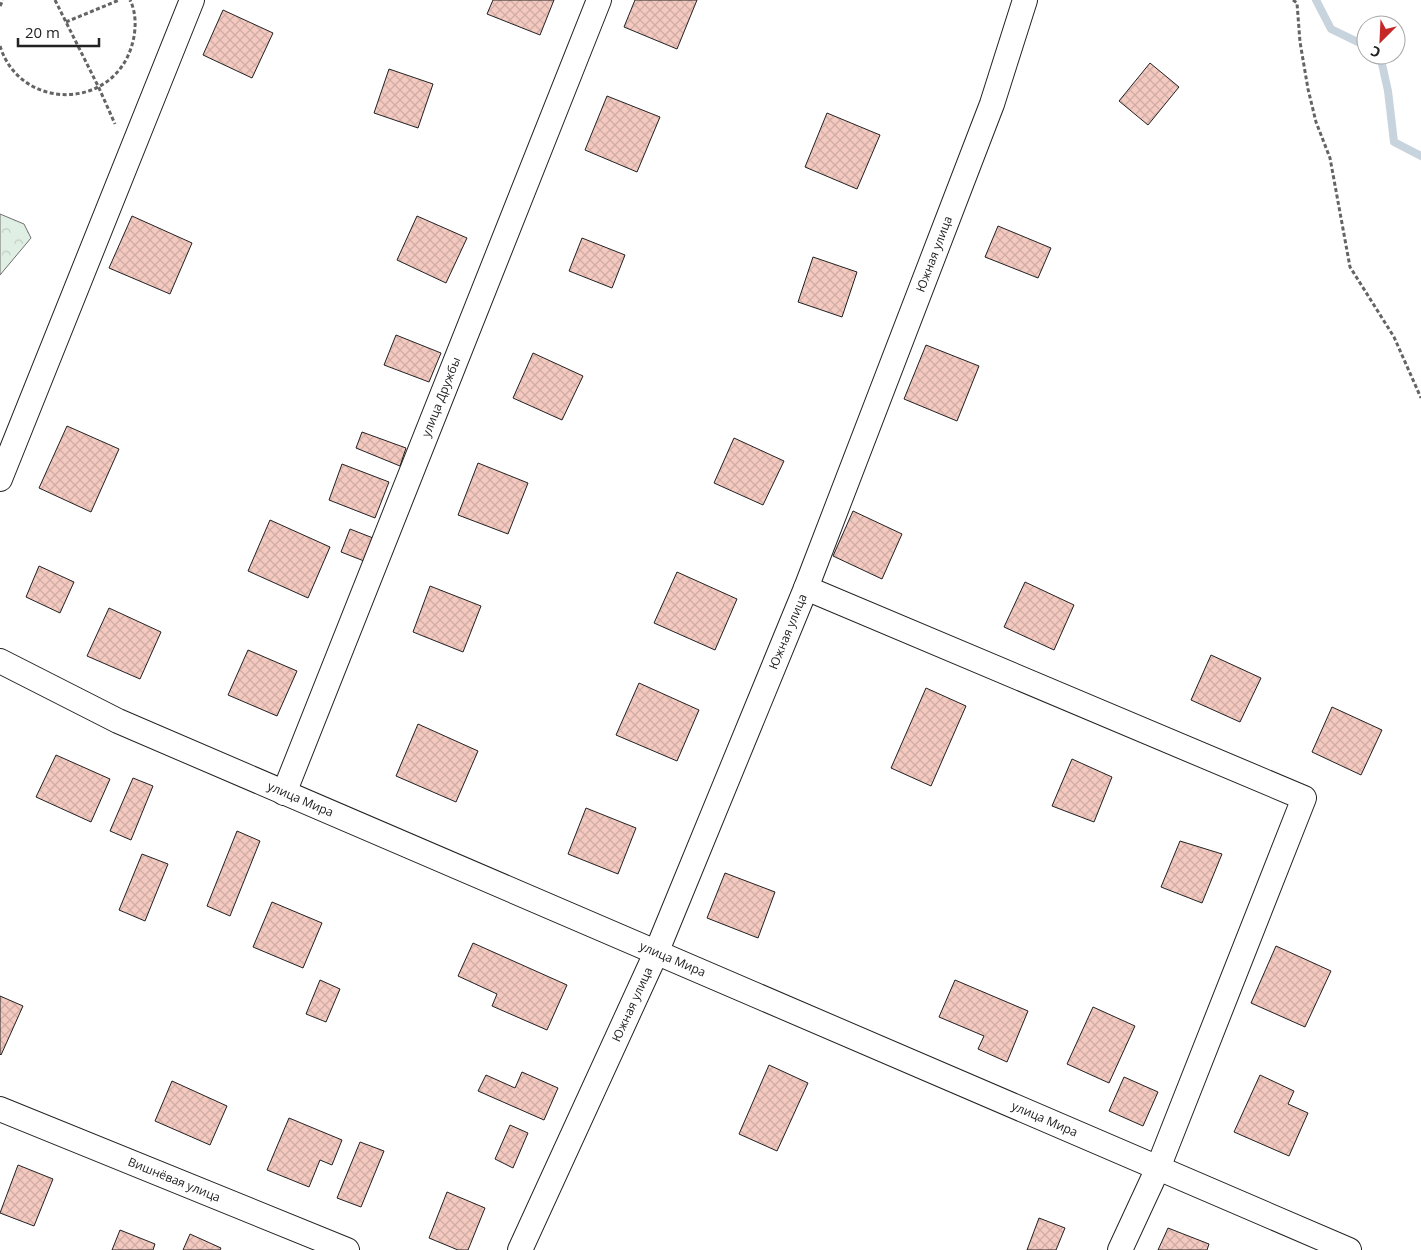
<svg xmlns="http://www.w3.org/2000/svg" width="1421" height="1250" viewBox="0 0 1421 1250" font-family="'Open Sans',sans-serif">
<defs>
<pattern id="forest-crowns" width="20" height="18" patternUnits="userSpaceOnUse" patternTransform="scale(1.25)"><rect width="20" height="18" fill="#e0efe3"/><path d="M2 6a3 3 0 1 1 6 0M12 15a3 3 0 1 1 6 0" fill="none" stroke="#c0cdc2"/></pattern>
<pattern id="building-cross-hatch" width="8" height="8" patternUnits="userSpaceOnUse" patternTransform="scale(1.25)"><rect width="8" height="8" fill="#f3c9c0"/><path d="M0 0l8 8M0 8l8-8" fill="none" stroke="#d0aca5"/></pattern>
</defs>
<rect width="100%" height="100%" fill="#fff"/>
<path fill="url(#forest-crowns)" stroke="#6f6f6f" d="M0,214L24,224L31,238L0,275Z"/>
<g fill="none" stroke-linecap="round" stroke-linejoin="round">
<path stroke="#c7d3dd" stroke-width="8" d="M1316,0L1331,29L1366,46
M1380,55L1388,91L1394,142L1421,156"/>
</g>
<path fill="url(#building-cross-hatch)" stroke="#222" d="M493,0H554L540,35L487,14Z
M635,0H697L677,49L624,27Z
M223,10L273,33L252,78L203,55Z
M1150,63L1179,87L1148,125L1119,101Z
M389,69L433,84L418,128L374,113Z
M607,96L660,117L637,172L585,150Z
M827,113L880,135L857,189L805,167Z
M132,216L192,243L170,294L109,268Z
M417,216L467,238L446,283L397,260Z
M998,226L1051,248L1038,278L985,257Z
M582,238L625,255L612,288L569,271Z
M813,257L857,272L842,317L798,302Z
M396,335L441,353L429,382L384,365Z
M926,345L979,366L957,421L904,399Z
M533,353L583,376L562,420L513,398Z
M67,426L119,449L91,512L39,488Z
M362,432L406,448L400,466L356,448Z
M734,438L784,461L763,505L714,483Z
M478,463L528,483L508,534L458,515Z
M342,464L389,482L375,518L329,500Z
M853,511L902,534L882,579L833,556Z
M270,520L330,547L308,598L248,571Z
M350,529L373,538L364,561L341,552Z
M39,566L74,582L60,613L26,597Z
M677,572L737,599L715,650L654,623Z
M1025,582L1074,605L1054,650L1004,627Z
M430,586L481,606L463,652L413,632Z
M109,608L161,632L140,679L87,656Z
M248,650L297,671L277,716L228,695Z
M1211,655L1261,678L1240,722L1191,700Z
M639,683L699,710L677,761L616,735Z
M926,688L966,706L931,786L891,768Z
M1332,707L1382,730L1361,775L1312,752Z
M418,724L478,751L456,802L396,776Z
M56,755L110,779L91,822L36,797Z
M1072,759L1112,777L1094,822L1052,806Z
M133,778L153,786L131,840L110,831Z
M586,808L636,828L618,874L568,854Z
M237,831L260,841L230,916L207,906Z
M1180,841L1222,854L1202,903L1161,887Z
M142,854L168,864L145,921L119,910Z
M725,873L775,892L758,938L707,918Z
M272,902L322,923L303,968L253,947Z
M473,943L567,985L547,1030L492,1006L497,994L458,976Z
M1276,946L1331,971L1305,1027L1251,1003Z
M320,980L340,989L326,1022L306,1014Z
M955,980L1028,1011L1007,1062L978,1049L984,1036L939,1017Z
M0,996L23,1006L1,1055L0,1054Z
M1093,1007L1135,1026L1109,1083L1067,1064Z
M769,1065L808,1083L777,1151L739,1134Z
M522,1072L558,1088L544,1120L478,1091L486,1075L515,1088Z
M1260,1075L1294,1091L1288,1104L1308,1113L1289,1156L1234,1132Z
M1124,1077L1158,1092L1143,1126L1109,1111Z
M172,1081L227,1106L210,1145L155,1121Z
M289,1118L342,1140L332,1165L320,1160L309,1187L267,1170Z
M510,1125L528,1133L513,1168L495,1159Z
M360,1142L384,1151L361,1207L337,1198Z
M18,1165L53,1179L34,1226L0,1213Z
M447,1192L485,1208L468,1250H458L429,1238Z
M1039,1218L1065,1228L1056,1250H1027Z
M1168,1228L1209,1244L1207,1250H1158Z
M120,1230L155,1244L153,1250H112Z
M190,1234L221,1248L220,1250H183Z"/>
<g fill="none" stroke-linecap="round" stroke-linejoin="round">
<g stroke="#222" stroke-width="26">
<g id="street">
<path d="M0,479L192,0"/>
<path d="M806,588L1304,798L1158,1168L1120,1250"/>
<path id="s1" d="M0,661L118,721L1349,1250"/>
<path id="s2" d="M284,793L599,0"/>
<path id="s3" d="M0,1109L347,1250"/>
<path id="s4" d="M520,1250L656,953L806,588L992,104L1025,0"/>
</g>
</g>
<path stroke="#646464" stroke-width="3" stroke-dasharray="4 2.5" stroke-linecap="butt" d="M55,0L99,88L115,124
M1293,0L1297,3L1300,42L1308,89L1316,122L1330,158L1350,267L1394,337L1421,398
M0,6L3,0
M66,22L119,0
M0,46C20,111 113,111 132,45C136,31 137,14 130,0"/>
<use href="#street" stroke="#fff" stroke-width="24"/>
</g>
<g text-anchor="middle" stroke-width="4" stroke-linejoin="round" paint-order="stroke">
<g font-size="12" fill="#222" stroke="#fff">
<text dy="4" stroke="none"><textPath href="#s4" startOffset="1079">Южная улица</textPath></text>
<text dy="4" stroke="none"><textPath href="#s2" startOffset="426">улица Дружбы</textPath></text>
<text dy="4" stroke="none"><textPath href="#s4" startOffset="674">Южная улица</textPath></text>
<text dy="4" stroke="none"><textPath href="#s1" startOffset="331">улица Мира</textPath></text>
<text dy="4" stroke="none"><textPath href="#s1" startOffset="736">улица Мира</textPath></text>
<text dy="4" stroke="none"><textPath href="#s4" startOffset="270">Южная улица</textPath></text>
<text dy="4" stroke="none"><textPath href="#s1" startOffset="1141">улица Мира</textPath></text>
<text dy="4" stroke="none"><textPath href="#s3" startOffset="188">Вишнёвая улица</textPath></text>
</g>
</g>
<g transform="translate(1381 40) rotate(204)"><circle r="24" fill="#ffffff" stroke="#a7a7a7"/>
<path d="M0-4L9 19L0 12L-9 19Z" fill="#c62828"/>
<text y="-8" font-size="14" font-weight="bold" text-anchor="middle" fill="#222222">С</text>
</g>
<path d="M18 38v8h81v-8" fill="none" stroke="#222222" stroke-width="2.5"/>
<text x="25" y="38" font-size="15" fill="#222222" stroke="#ffffff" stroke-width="4" paint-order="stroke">20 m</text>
</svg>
